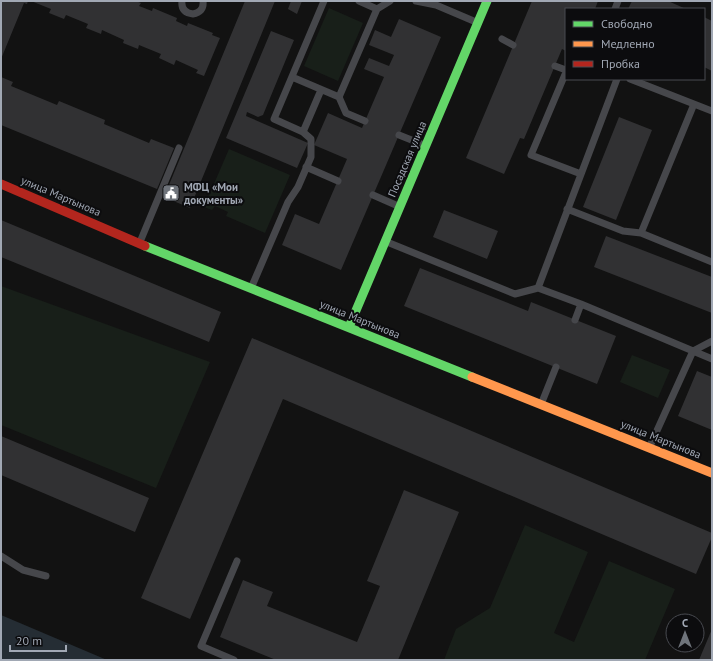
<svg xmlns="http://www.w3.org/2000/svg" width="713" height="661" viewBox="0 0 713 661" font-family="'PT Sans',sans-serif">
<rect width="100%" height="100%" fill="#121212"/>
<path fill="#181f19" d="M329,8L363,23L338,81L304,66Z
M229,149L290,175L265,233L226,216L228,212L215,206L212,210L204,207Z
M1,286L210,362L156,488L1,425Z
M632,355L670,370L658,398L620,382Z
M525,525L588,552L554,633L574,642L609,561L675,589L645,660H444L456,629L490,608Z"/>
<path fill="#252d34" d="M1,615L107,660H1Z"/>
<path fill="#313133" d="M1,1H28L27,4L24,3L1,59Z
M31,1H136L141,3L139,6L152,11L153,8L177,18L176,21L187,26L188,23L213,33L212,35L220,38L204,76L196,73L198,70L176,60L174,65L159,58L161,54L139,45L138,49L123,43L124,40L102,30L101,34L86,28L88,24L66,15L64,19L49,13L51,9Z
M245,1H275L190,208L164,197Z
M291,1H302L297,14L288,9Z
M532,1H598L595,9H566V51L562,49L524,139L520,138L504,174L466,158Z
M632,1H668L686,9H628Z
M704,17L712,21V71L704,67Z
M399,19L441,37L341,270L282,245L295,214L319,224L347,159L314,145L328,113L362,128L384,77L364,69L369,58L389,66L394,55L369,45L375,30L391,37Z
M271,31L294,40L263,115L258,117L247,112L246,116L308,143L297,168L226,138Z
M1,77L13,82L11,86L57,105L59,101L105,120L104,124L149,143L151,139L174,148L157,189L1,125Z
M619,117L652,130L616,220L583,207Z
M444,210L498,231L487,259L433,237Z
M1,220L221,312L209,342L1,257Z
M606,236L712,277V313L594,267Z
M420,268L528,311L531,302L616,336L597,384L404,306Z
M252,338L712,533V537L696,574L283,399L190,619L141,598Z
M697,371L712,377V430L678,416Z
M1,436L149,498L135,532L1,475Z
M404,490L459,512L398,660H276L220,637L243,580L273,592L267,606L357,642L380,586L367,581Z
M712,629V660H699Z"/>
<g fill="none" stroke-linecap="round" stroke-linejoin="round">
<path stroke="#46474b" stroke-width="7" d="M182,1C181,9 185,13 193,14C200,13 204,9 203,1
M359,1L377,9L390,1
M416,1L436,5L476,22
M615,9L618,1
M502,39L513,45
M555,66L566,70
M566,72L531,155L581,174
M292,77L339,97L377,9
M630,79L712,111
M321,90L303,132L274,119L324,1
M339,97L346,113L365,121
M694,104L641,233L712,262
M399,135L424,145
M306,167L338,181
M373,195L398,206
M567,209L623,231L641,233
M140,242L179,148
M387,242L515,294L538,288L617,79
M252,286L288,202L298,187L311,157V139L303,132
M538,288L581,304L575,320
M581,304L712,359
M542,402L556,367
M650,446L693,351L712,341
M1,556L23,570L46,576
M234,660L201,646L237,561"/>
<path stroke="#63d668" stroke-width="9" d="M145,246L472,377
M349,327L487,1"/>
<path stroke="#ff974d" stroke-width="9" d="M472,377L712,473"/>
<path stroke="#b3261e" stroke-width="9" d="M1,184L145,246"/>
</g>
<defs>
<g id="civic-square" transform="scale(0.9)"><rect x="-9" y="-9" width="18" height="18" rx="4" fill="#6f747b" stroke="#0c0c0e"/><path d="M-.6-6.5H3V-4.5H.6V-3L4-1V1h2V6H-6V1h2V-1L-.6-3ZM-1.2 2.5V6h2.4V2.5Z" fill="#fff"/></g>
</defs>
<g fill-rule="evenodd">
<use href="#civic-square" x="171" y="193"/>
</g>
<g text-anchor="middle" stroke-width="4" stroke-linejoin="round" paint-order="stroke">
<g font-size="11" fill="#a1a8b4" stroke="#0c0c0e">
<text transform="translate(407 159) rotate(-67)" y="4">Посадская улица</text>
<text transform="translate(61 196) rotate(23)" y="4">улица Мартынова</text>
<text transform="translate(360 319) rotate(22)" y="4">улица Мартынова</text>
<text transform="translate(661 439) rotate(22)" y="4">улица Мартынова</text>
</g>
<g font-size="11" font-weight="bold" fill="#a1a8b4" stroke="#0c0c0e" text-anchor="start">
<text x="184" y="191">МФЦ «Мои<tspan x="184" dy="13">документы»</tspan></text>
</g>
</g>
<rect width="713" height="661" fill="none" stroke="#a1a8b4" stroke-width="4"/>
<rect x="565" y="8" width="140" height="72" fill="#0c0c0e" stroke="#484a50"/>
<rect x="573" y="21" width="20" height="6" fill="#63d668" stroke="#484a50"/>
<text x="601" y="28" font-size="12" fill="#a1a8b4">Свободно</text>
<rect x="573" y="41" width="20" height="6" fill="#ff974d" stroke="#484a50"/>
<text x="601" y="48" font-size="12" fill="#a1a8b4">Медленно</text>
<rect x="573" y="61" width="20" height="6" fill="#b3261e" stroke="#484a50"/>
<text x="601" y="68" font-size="12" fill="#a1a8b4">Пробка</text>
<g transform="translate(685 633)"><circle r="19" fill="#0c0c0e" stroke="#484a50"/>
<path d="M0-3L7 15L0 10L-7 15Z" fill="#6f747b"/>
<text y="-6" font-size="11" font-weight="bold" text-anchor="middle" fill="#a1a8b4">С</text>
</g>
<path d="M10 645v6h56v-6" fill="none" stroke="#a1a8b4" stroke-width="2"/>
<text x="16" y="645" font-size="12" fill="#a1a8b4" stroke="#0c0c0e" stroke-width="3" paint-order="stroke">20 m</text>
</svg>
